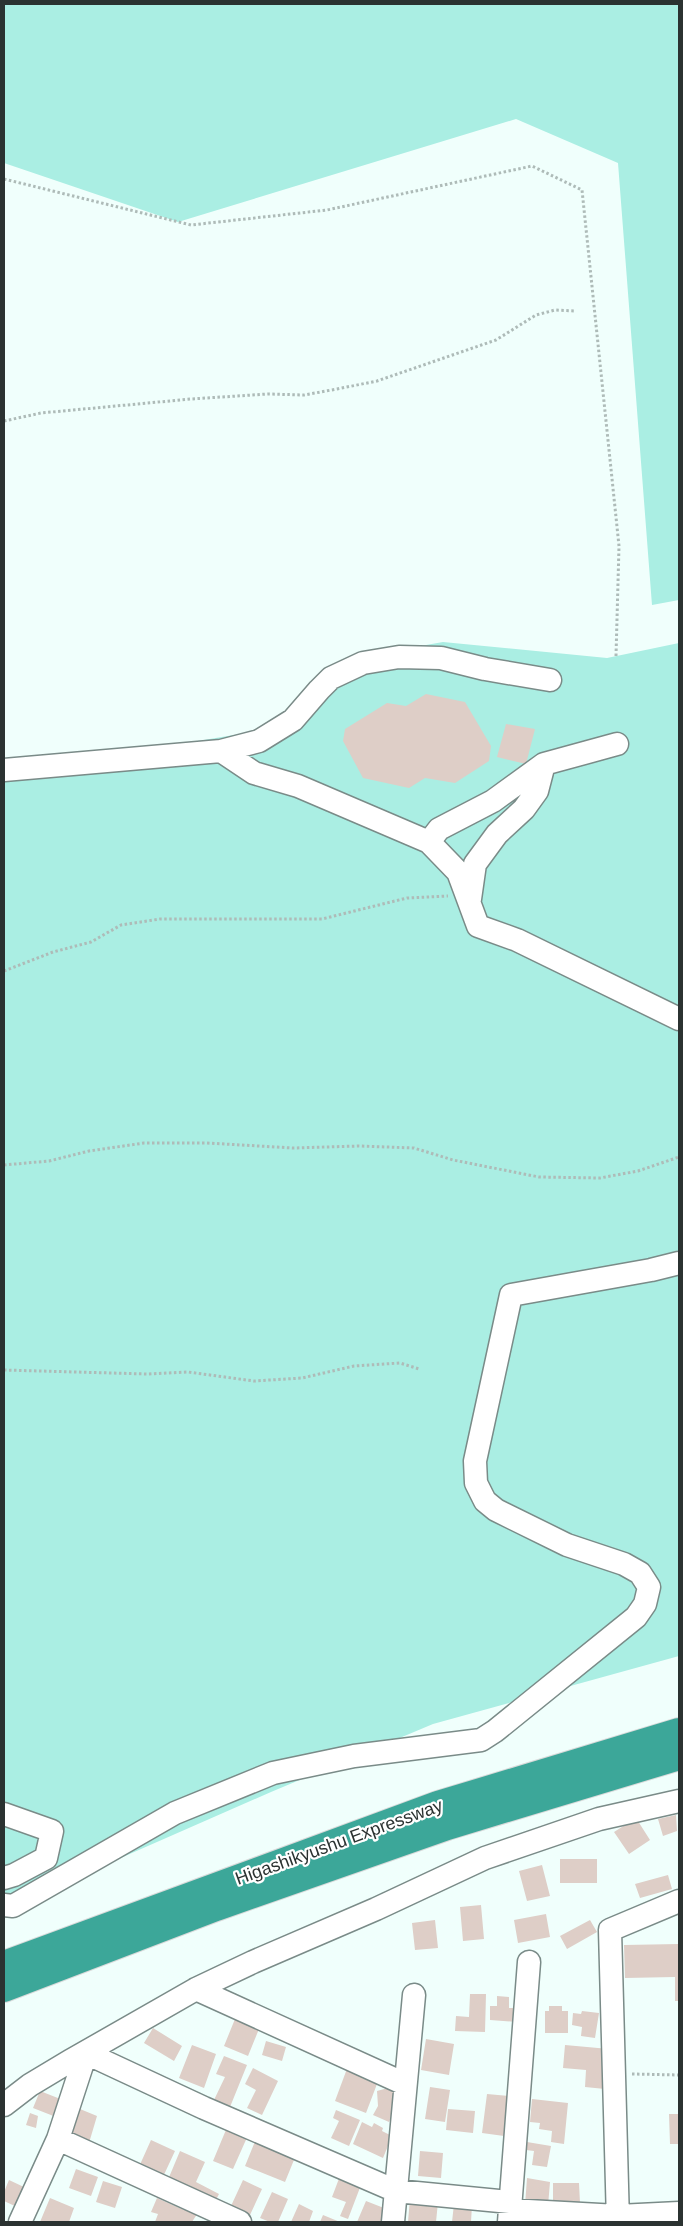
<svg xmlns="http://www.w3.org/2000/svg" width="683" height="2226" viewBox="0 0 683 2226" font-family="Helvetica,sans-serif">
<rect width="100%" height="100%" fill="#f0fffc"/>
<path fill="#aaeee3" d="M4,4H679V600L652,605L618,163L516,119L178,222L4,163Z
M443,642L607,658L679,643V1656L433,1724L271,1792L50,1889L4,1897V773L252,732L280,718L341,660Z"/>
<path fill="#decec7" d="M426,694L465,702L491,746L489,761L455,783L425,778L409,788L363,778L343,741L345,729L387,703L406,706Z
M506,724L535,729L526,764L497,757Z
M676,1815L677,1831L663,1836L658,1819Z
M636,1818L650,1840L629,1854L614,1832Z
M560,1859H597V1883H560Z
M542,1865L550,1896L527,1901L519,1871Z
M668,1875L672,1889L640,1898L635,1884Z
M481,1905L484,1939L463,1941L460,1907Z
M546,1914L550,1937L518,1943L514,1920Z
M435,1920L438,1948L415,1950L412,1923Z
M590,1920L597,1932L567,1949L560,1936Z
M679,1944V2001H675V1977L625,1978L624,1945Z
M470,1994H486L485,2032L455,2031L456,2016L469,2017Z
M497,1996L509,1997V2008H517V2022L490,2020V2006H497Z
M549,2006H562V2011H568V2033H545V2011H549Z
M582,2011L599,2013L595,2038L581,2036L582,2027L572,2025L573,2013L581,2014Z
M235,2019L259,2029L248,2056L224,2046Z
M153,2028L182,2046L174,2061L144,2043Z
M426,2039L454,2044L449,2075L421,2070Z
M266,2041L286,2047L282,2061L262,2055Z
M192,2045L216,2054L204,2088L179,2078Z
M565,2045L609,2049L605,2089L585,2087L586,2070L563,2068Z
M224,2056L247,2065L230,2107L214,2100L225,2077L216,2074Z
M348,2066L364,2072L362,2078L377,2084L366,2113L335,2101Z
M253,2068L278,2081L262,2115L247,2108L256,2090L245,2084Z
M395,2086L399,2101L389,2122L373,2115L378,2106L377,2091Z
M430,2087L450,2090L445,2122L425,2119Z
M40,2091L63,2100L56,2117L33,2108Z
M487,2094L509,2096L504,2136L482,2133Z
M532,2099L568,2103L564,2144L551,2142L552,2131L539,2129L540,2123L530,2122Z
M80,2109L97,2116L89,2143L69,2134Z
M448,2109L475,2111L473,2133L446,2130Z
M336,2110L360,2120L349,2146L331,2138L339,2121L333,2118Z
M30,2113L38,2116L36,2128L26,2125Z
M669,2114H679V2144H670Z
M362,2122L372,2127L374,2123L383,2128L382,2131L392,2136L383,2158L353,2144Z
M228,2125L249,2133L233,2169L213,2161Z
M256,2139L296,2155L285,2182L245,2166Z
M151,2140L175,2151L162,2179L138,2169Z
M527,2142L551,2146L547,2167L532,2165L534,2151L526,2150Z
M180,2151L205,2162L196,2182L219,2194L214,2204L167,2182Z
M420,2151L443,2153L441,2178L418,2176Z
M76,2169L98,2177L91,2196L69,2188Z
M340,2176L361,2185L348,2219L340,2216L346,2202L332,2197Z
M527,2178L550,2182L548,2206L525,2205Z
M9,2180L26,2188L17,2207L4,2201V2192Z
M243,2180L262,2189L250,2215L231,2206Z
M103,2181L122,2187L115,2208L96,2202Z
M553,2183H579L580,2203H553Z
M272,2192L288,2199L278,2222H270L260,2218Z
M50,2198L74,2208L69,2222H40Z
M157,2198L184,2210L188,2207L199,2211L192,2222H155L158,2214L151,2212Z
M410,2198L438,2202L436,2222H408Z
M366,2201L389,2210L384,2222H357Z
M299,2204L313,2211L309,2222H291Z
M454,2204L472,2205L471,2222H452Z
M323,2215L340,2222H320Z"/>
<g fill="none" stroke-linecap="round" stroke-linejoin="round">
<g stroke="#7a8b88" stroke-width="25">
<path id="minor" d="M221,751L254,773L298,786L429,842L458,872L478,926L517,940L679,1019
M4,770L221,751L259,741L293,720L319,690L331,678L363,663L399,657L441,658L485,669L550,680
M429,842L439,829L493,801L544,764L617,744
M470,899L475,864L497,834L524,809L537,791L544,764
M4,1814L52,1831L46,1858L14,1875L4,1878
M4,1905L13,1906L175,1813L273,1773L354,1756L481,1740L495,1731L636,1617L645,1604L649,1587L640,1573L624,1564L567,1545L496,1510L485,1501L476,1483L475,1461L511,1295L651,1270L679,1263
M196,1989L405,2084
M4,2105L30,2085L70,2061L196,1989L253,1962L376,1909L485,1858L599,1819L679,1801
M58,2139L240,2222
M510,2210L618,2216L679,2213
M20,2222L58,2139L86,2053L204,2108L396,2191L510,2202
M393,2222L414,1995
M509,2222L529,1962
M618,2222L610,1930L679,1901"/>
</g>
<g stroke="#d9dada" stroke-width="30">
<path id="highway" d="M4,1965L438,1805L679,1732
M4,1988L216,1907L447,1826L679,1756"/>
</g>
<path stroke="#aebbb8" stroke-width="3" stroke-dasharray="2.5 2.5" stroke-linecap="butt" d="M4,179L191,225L327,210L532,166L582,190L619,546L616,656
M4,421L41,413L191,399L268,394L304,395L337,389L377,381L496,340L536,315L555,310L576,311
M4,971L53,952L91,942L121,925L160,919H322L407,898L448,896
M4,1165L49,1161L89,1151L144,1143H207L293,1148L359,1146L414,1148L453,1160L539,1177L600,1178L638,1171L679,1157
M4,1370L147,1374L188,1372L254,1381L302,1378L354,1366L400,1363L419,1369
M632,2074L679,2075"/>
<use href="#minor" stroke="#fff" stroke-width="22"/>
<use href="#highway" stroke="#3ca799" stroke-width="28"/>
</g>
<g text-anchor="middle" stroke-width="4.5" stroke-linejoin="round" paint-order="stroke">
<g font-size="18" fill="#2b3231" stroke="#fff">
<text transform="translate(339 1842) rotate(-20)" y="6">Higashikyushu Expressway</text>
</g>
</g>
<rect width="683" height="2226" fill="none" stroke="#2b3231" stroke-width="10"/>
</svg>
